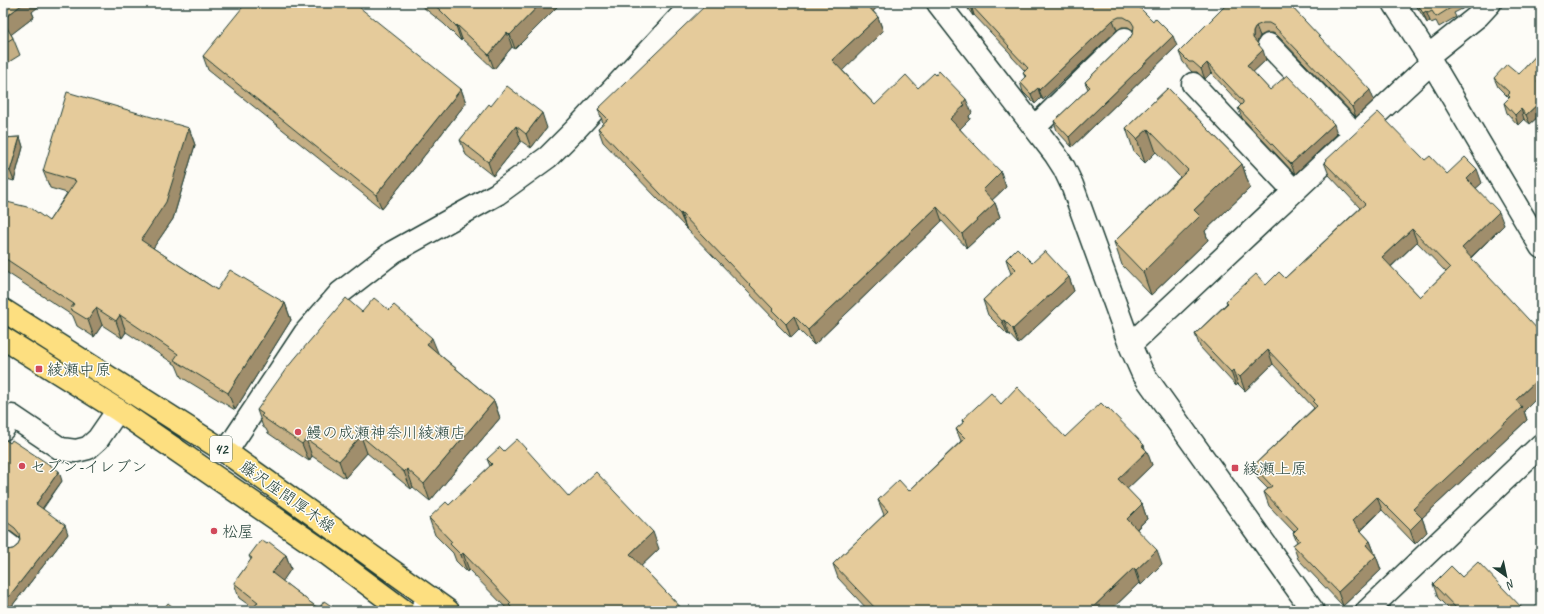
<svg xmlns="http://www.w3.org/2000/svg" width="1544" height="614" viewBox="0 0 1544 614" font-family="Caveat,'Klee One',sans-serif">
<rect width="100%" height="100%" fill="#fdfcf7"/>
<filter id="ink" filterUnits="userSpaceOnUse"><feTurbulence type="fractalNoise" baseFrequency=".025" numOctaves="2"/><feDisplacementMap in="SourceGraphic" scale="8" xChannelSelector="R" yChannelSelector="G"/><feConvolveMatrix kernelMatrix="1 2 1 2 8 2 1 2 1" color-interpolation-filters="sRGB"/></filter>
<g filter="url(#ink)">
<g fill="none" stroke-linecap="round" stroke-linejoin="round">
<g stroke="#1f3d34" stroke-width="25">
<path id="minor" d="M938,3L1055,154L1064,168L1072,185L1130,345L1142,372L1313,611
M1394,3L1428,56L1541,247
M1269,45L1355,134
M1428,56L1478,16L1490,3
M1193,84L1294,191
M1035,127L1125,39
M1130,345L1432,62
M3,429L12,416L61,449L76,451L88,448L98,439L118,410
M226,452L305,333L340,293L393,252L497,194L548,157L576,129L693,3
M3,541L11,547
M420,611L431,598
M1367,611L1541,445"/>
</g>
<g stroke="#1f3d34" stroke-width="25">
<path id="major" d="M3,310L226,452L448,611
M3,338L118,410L326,553L404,611"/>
</g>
<use href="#minor" stroke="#fdfcf7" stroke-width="22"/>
<use href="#major" stroke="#fddf80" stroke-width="22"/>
</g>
<path fill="#c5af85" stroke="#1f3d34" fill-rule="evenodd" d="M3,3L32,12L34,17L11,34L13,38L20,55L4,65L3,63Z
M418,3H555L557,7L515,49L512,47L494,69L462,39L461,41L444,24Z
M881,3L873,11L878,17L883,31L842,70L875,105L918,88L972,113L969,116L970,119L960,129L1006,187L992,200L995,203L1000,217L967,248L942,221L814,345L799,330L791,338L777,324L776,321L686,228L603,142L598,128L603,123L598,109Z
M964,3H1135L1177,46L1072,147L1057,131L1054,121L1088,89L1085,82L1130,38L1133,33V30L1128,27H1122L1117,30L1043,100L1041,98L1035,104L1023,92L1020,82L1025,77L1023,73L1025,71L1012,57L1010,53L974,15L973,16Z
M1288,3L1374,100L1356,117L1278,36L1273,33H1266L1260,36L1257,43L1266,60L1253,72L1270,90L1337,134L1295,174L1242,118L1238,108L1241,105L1211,73L1205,79L1197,72H1192L1183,62L1179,52Z
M1412,3H1463L1464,8L1454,13L1456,17L1439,27L1436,21L1431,23L1430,21L1427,23L1416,5L1414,6Z
M1541,45V114L1530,124L1524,119L1518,125L1507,113L1504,103L1509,98L1498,87L1494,78L1519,74L1541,51L1539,47Z
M203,56L461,89L466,103L382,209L208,70Z
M1168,88L1242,164L1250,188L1205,231L1208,240L1151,295L1122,265L1114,242L1180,177L1156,152L1145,163L1134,152L1126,128Z
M491,106L547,128L531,148L521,141L493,176L466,155L460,140Z
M189,128L195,145L173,219L153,248L217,290L285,303L291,320L235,410L181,377L176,365L126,332L122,338L102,325L94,337L77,326L73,316L3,270V207L49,221L67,193L50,188L43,171Z
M20,137L23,147L14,181L3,178V138Z
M1425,160L1447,174L1482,183L1476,188L1504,225L1471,258L1527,420L1422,518L1427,532L1415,544L1382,510L1361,531L1370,541L1375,554L1381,570L1343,606L1298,559L1293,545L1297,542L1293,533L1294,532L1269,506L1264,492L1268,489L1258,479L1253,466L1314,408L1273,364L1245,391L1238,384L1236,386L1200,347L1195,334L1227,303L1226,301L1266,285L1285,278L1360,208L1329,175L1324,162ZM1417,242L1446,272L1420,297L1391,267Z
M1006,259L1032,263L1069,277L1074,291L1018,344L1009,334L1008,335L988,315L983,300L1011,274Z
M362,312L438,353L494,401L500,418L430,501L413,487L411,489L367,453L345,478L312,456L309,461L268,433L266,429L263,427L257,410Z
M1001,404L1065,437L1145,450L1152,465L1127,489L1142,504L1147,519L1137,529L1162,564L1141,585L1139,583L1110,611H869L838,578L833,564L884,515L878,500L909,491L961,441L956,429L963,423L962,420Z
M3,438L62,481L43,509L68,534L8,611H3L7,550L13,549L17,546L20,540L18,537L10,531L3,529Z
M504,451L569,497L659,549L641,566L684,611H509L469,570L467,572L456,561L453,553L435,535L429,518L449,505L490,466L487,459Z
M1541,452V465L1537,455Z
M267,544L286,555L291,569L282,581L319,609L253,608L239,598L234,583L251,560L249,556Z
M1462,577L1525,611H1451L1438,598L1433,584Z"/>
<path fill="#a08e6c" stroke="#1f3d34" d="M24,3H43L32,12L34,17L8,37L3,22V19Z
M541,3H555L557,7L515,49L510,35Z
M864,3H881L869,16Z
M971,5L974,15L973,16L970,6Z
M1426,11L1430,21L1427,23L1423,13Z
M878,17L883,31L838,75L832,60Z
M1113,20L1117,30L1043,100L1039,90Z
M457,25L462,39L461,41L456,26Z
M1256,26L1260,36L1257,42V48L1253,38V32Z
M507,32L512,47L494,69L489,55Z
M1173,36L1177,46L1072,147L1069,137Z
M1263,50L1266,60L1250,75L1247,65Z
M1207,63L1211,73L1205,79L1201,69Z
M1541,77V90L1537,81Z
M1038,88L1041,98L1035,104L1031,94Z
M461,89L466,103L382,209L376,195Z
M1370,90L1374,100L1356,117L1352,107Z
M966,99L972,113L969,116L970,119L955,134L950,119Z
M1541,101V114L1530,124L1526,115Z
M1521,109L1524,119L1518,125L1515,115Z
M542,113L547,128L531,148L526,134Z
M1334,124L1337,134L1295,174L1291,164Z
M516,126L521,141L493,176L488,162Z
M189,128L195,145L173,219L147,257L141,240Z
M1148,129L1156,152L1145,163L1137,139Z
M20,137L23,147L14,181L10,171Z
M1242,164L1250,188L1205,231L1208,240L1151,295L1143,272L1194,210Z
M1477,169L1482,183L1472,192L1467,179Z
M1001,172L1006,187L988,204L983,190Z
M995,203L1000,217L967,248L962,234Z
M937,207L942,221L814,345L808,330Z
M1499,212L1504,225L1467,261L1462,248Z
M681,213L686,228L680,214Z
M1412,229L1417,242L1387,270L1382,257Z
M1069,277L1074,291L1018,344L1013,329Z
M285,303L291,320L235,410L228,393Z
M96,308L102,325L94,337L88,320Z
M120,315L126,332L122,338L116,321Z
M794,316L799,330L791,338L786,324Z
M1004,320L1009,334L1008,335L1002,321Z
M432,338L439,355L427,344Z
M1268,350L1273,364L1245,391L1240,377Z
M1233,370L1238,384L1236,386L1231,372Z
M1541,376V394L1524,411L1527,420L1422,518L1427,532L1415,544L1410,530L1413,509L1516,400Z
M494,401L500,418L430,501L424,484Z
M361,436L367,453L345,478L339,461Z
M306,439L312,456L309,461L302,444Z
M1144,445L1146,452L1147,451L1152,465L1123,493L1118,479Z
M407,469L413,487L411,489L404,472Z
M59,471L62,481L39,513L36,504Z
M1377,497L1382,510L1356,534L1352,521Z
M1142,504L1147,519L1132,533L1127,519Z
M65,525L68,534L8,611H3V604Z
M653,532L659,549L636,571L630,554Z
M1370,541L1375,554L1371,558L1366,545Z
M1157,550L1162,564L1141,585L1136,570Z
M463,553L469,570L467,572L461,555Z
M286,555L291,569L278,588L272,573Z
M1376,556L1381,570L1343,606L1338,592Z
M1134,568L1139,583L1110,611H1089Z"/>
<path fill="#e5cb9b" stroke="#1f3d34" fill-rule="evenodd" d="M3,3H24L3,19Z
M246,3H354L461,89L376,195L203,56Z
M431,3H541L510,35L507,32L489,55L457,25L456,26L439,9Z
M708,3H865L878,17L832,60L875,105L906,75L918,88L934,73L936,75L939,71L966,99L963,103L965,105L950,119L1001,172L983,190L995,203L962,234L937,207L808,330L794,316L786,324L772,310L773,309L681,213L680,214L598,128L608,119L598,109Z
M968,3H1135L1153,21L1155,18L1173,36L1069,137L1054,121L1090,87L1085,82L1130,38L1133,33L1134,26L1131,21L1124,17H1119L1113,20L1039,90L1038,88L1031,94L1020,82L1026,76L1023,73L1028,68L1008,47L1009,46L971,5L970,6Z
M1228,3H1288L1370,90L1352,107L1274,26L1269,23H1263L1256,26L1253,32V38L1263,50L1247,65L1270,90L1287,75L1334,124L1291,164L1238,108L1243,103V101L1207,63L1201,69L1193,62H1189L1179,52Z
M1417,3H1452L1450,4L1452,7L1436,17L1432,11L1428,13L1426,11L1423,13Z
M3,21L13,38L3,44Z
M1541,50V77L1537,81L1541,85V101L1526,115L1521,109L1515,115L1504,103L1510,97L1508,95L1510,93L1494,78L1507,64L1519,74Z
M507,86L542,113L526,134L516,126L488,162L460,140L489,104L491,106Z
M1168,88L1242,164L1194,210L1200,216L1143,272L1114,242L1188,170L1148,129L1137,139L1126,128Z
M67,92L189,128L166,202L141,240L217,290L230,270L285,303L228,393L174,360L178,354L120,315L116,321L96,308L88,320L70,309L74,304L3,257V207H5L7,202L31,208L49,221L76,181L43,171Z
M1378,112L1425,160L1430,156L1447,174L1465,157L1477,169L1467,179L1499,212L1462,248L1541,333V376L1516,400L1522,407L1413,509L1422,518L1410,530L1377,497L1352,521L1370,541L1366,545L1376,556L1338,592L1293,545L1300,540L1293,533L1298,528L1264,492L1272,486L1253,466L1317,406L1313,402L1315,400L1268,350L1240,377L1233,370L1231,372L1195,334L1228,303L1226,301L1256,274L1266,285L1279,272L1285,278L1365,204L1324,162ZM1412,229L1450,268L1420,297L1382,257Z
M20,137L10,171L3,169V138Z
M1017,248L1032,263L1045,251L1069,277L1013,329L1004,320L1002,321L983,300L1016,269L1006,259Z
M346,298L362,312L374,298L389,310L394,305L432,338L427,344L494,401L424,484L407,469L404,472L361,436L339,461L306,439L302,444L261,416L263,414L257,410L286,369Z
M1017,387L1065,437L1101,403L1107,409L1108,408L1144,445L1142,446L1147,451L1118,479L1142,504L1127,519L1157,550L1136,570L1134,568L1089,611H878L833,564L888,511L878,500L899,480L909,491L965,438L956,429L964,422L962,420L991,393L1001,404Z
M3,438L10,443L12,440L59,471L36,504L65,525L3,604V549L7,550L13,549L17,546L20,540L19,533L15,528L7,522L3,520Z
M517,439L569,497L596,472L653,532L630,554L684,611H515L509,605L511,603L463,553L461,555L450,544L452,542L429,518L446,502L449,505L492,464L487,459L500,447L504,451Z
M1541,452V459L1537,455Z
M261,540L267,544L269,542L286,555L272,573L319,609L324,601L339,611H251L258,602L234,583L252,558L249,556Z
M1478,562L1525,611H1459L1433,584L1451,566L1462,577Z
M168,603L178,611H162Z
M1541,607V611H1537Z
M343,608L349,611H341Z"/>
</g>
<g fill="#d1495b" stroke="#fdfcf7" stroke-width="1.5">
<rect x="35" y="365" width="8" height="8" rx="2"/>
<circle cx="298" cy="432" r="4"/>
<circle cx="22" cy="466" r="4"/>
<rect x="1231" y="464" width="8" height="8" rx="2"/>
<circle cx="214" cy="531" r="4"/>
</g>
<g text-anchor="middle" stroke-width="3" stroke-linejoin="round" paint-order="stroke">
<rect fill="#fdfcf7" stroke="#62766e" stroke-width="1" x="210" y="436" width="22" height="26" rx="3"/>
<g font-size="15" font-weight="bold" fill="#1f3d34">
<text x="221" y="454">42</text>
</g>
<g font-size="16" fill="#1f3d34" stroke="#fdfcf7" text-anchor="start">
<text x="47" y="375">綾瀬中原</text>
<text x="306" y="438">鰻の成瀬神奈川綾瀬店</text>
<text x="30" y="472">セブン-イレブン</text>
<text x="1243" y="474">綾瀬上原</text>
<text x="222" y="537">松屋</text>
</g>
<g font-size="16" fill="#1f3d34" stroke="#fdfcf7">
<text transform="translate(288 496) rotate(35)" y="6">藤沢座間厚木線</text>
</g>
</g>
<rect width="1544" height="614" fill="none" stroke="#fdfcf7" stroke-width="16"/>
<rect x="8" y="8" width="1528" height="598" fill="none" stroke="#1f3d34" stroke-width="1.5" filter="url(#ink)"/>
<g transform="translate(1506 576) rotate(147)" stroke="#fdfcf7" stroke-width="3" paint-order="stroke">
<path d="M0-3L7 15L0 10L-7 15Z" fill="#1f3d34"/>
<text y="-6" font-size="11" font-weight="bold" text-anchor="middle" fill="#1f3d34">N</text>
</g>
</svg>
